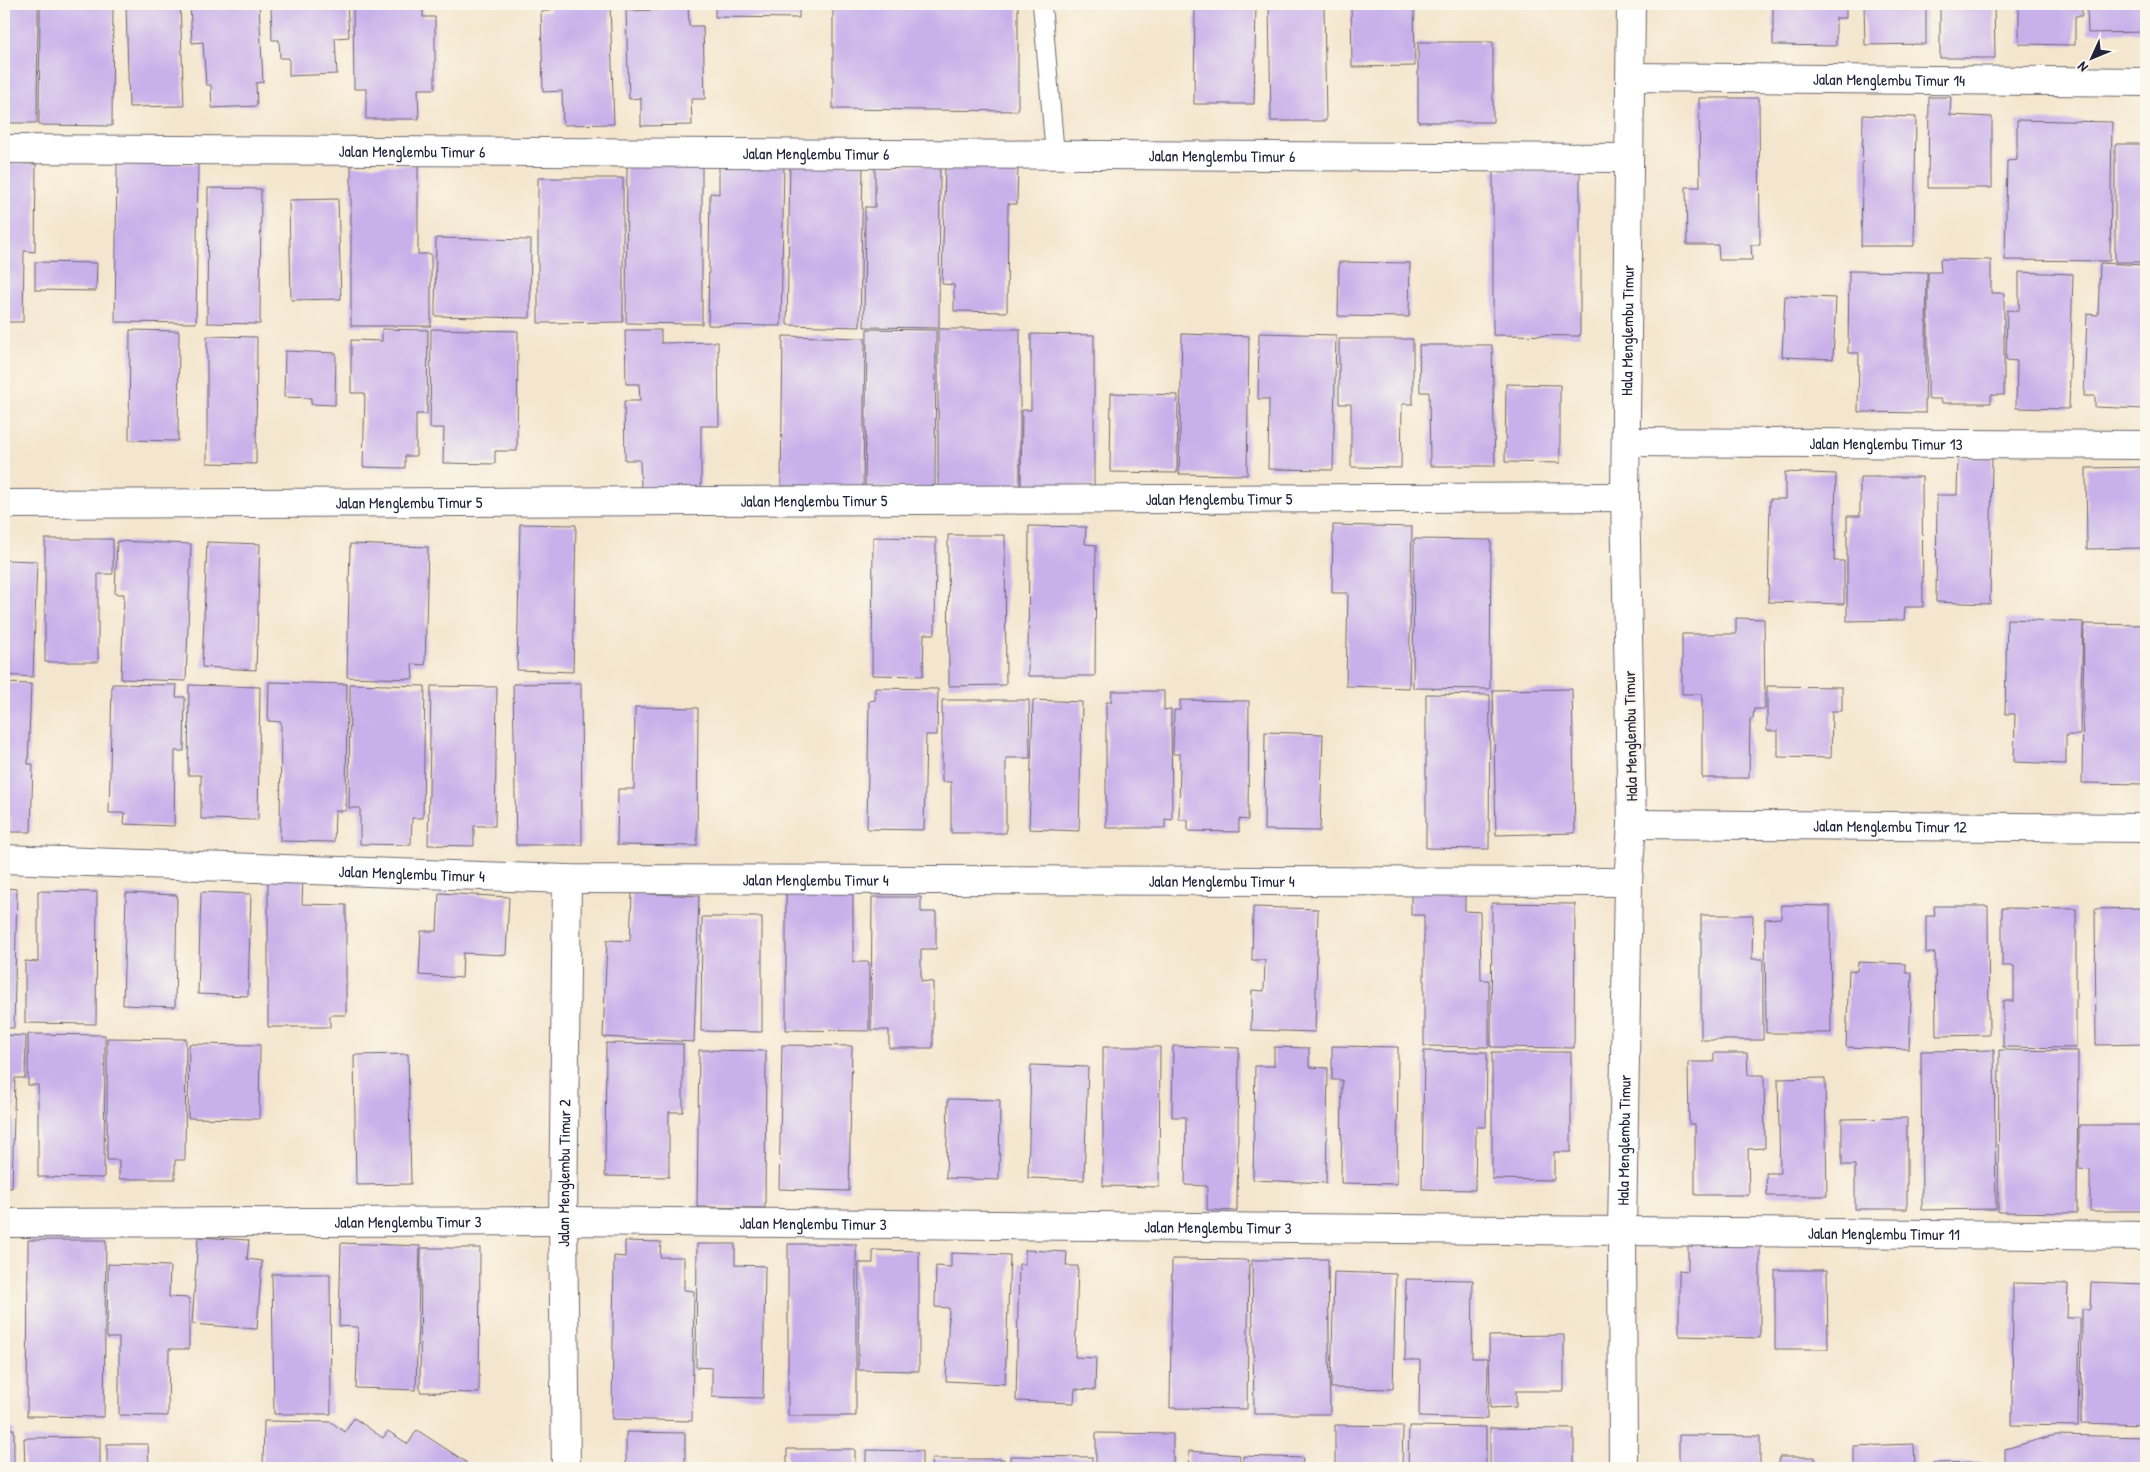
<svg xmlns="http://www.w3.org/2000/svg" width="2150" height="1472" viewBox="0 0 2150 1472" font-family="'Patrick Hand',sans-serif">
<rect width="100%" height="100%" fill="#fbf7ec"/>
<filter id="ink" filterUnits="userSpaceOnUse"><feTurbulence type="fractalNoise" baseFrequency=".02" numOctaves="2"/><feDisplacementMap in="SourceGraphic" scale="10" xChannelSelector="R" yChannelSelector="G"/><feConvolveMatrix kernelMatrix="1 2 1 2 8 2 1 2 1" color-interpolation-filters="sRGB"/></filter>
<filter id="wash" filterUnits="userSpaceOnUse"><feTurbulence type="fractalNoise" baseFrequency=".0096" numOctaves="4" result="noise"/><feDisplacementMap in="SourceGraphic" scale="20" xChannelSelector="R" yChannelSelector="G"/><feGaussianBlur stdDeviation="1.12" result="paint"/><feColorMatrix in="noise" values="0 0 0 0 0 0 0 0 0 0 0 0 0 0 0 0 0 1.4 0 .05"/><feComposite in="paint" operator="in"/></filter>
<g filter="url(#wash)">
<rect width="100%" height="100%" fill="#f4e6ce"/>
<g id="blocks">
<path fill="#c8b1ea" d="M4,4H38L37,123H4Z
M40,4H113L112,126L39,125Z
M126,4H180L184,106L129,107Z
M190,4H259L263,82L256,83L257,106L212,108L211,85H206L203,42L192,43Z
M271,4H347L349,37L335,38L337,74L289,76V58H280L279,40H272Z
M353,4H423V17H435V89H418L419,119H366V89H354Z
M550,4H610L614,124L563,125L562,91L543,92L541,11H550Z
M660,4H688L689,26H703L705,99H691L692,125L641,126V98L629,99L626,11L660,10Z
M715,4H799V18L715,17Z
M833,4H1018V111L833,109Z
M1195,4H1256L1254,104H1194Z
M1269,4H1324L1326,121H1271Z
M1351,4H1414L1415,66L1352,67Z
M1773,4H1846V18H1836V46L1773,45Z
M1864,4H1926V44L1865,45Z
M1940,4H1994L1995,58H1940Z
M2019,4H2082V16H2075V45L2019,44Z
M2087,4H2146V32L2088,33Z
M1418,42H1493V122H1418Z
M1929,97H1951L1950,115L1992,117V188H1928Z
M1699,98H1759L1760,245H1751L1752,260H1719L1718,245H1687L1686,187H1700Z
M1863,115L1916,117L1914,246H1861Z
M2017,120L2112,122L2110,261L2005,260L2007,161L2017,160Z
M2115,144H2146V262H2115Z
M790,162L863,164L860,327L787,325Z
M4,163L36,164L35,252L24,251L23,322H4Z
M117,163L198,164L196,323L115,322Z
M719,163L784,165L781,326L708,325L710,193L719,194Z
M945,163L1018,165L1017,204H1008L1007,312L954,311V285L942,284Z
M627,164H702V324L626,323Z
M875,164L940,165L939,328L864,327L865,207H875Z
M351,165H418V254H431V326H351Z
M1493,170L1580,171V336L1493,335Z
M538,178H623V322L538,323Z
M208,188L261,189L260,324L207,323Z
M338,199L341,299L291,300L289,200Z
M436,238L531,240L530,318L435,316Z
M1940,259L1991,260V293H2004V395H1991V403H1942L1941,399H1928V272H1941Z
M35,262L97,263L96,291L35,290Z
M1339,262L1410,263L1409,317L1338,316Z
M2100,263L2146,265L2144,409L2095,407V396H2084L2087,314L2098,315Z
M1849,271L1927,272L1925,413L1858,412L1859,353H1848Z
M2019,272L2073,274L2069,409L2016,408L2017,361L2006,360L2007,310L2019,311Z
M1785,296L1836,298L1833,359L1782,357Z
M382,329L428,330L427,414H416V456H405V468L363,467L365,393H351V340L382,341Z
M431,329L518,331L517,451H495V464L443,463L444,428H430Z
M867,329L936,330L935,488L865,487Z
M938,329H1020V487H938Z
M130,330L179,331L178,441L129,440Z
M625,330H661V343L718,342L719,426H701V487L641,488L640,460H625L624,401H640L639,384H626Z
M1259,333L1336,335L1333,470L1268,469L1269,399H1258Z
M1031,334L1094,335V486H1021L1022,410H1031Z
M1182,334L1249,336L1247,475L1179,474Z
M207,336L257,337L256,464L207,463Z
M783,336L865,338L863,487L781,486Z
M1339,339H1413V404H1402L1401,468L1351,467V404H1339Z
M1419,345H1492L1495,466H1430L1429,392H1420Z
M285,351L336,353L335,405L311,404V398L284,397Z
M1506,384L1560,385V463L1505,462Z
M1111,393L1178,395L1177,473L1110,472Z
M1958,457H1992L1990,604L1936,602L1937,495H1957Z
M2146,467V548L2087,549L2086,468Z
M1785,472L1836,474L1834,561H1844V604L1768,602L1770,499H1785Z
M1860,477H1922L1923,607H1905L1904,620L1847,621V516H1860Z
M520,524L576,525L573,672L517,670Z
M1333,525L1412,527L1409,688L1346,686L1348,593H1332Z
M1029,526L1086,527L1085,544L1096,545L1095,676H1028Z
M948,535H1005L1006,685L949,686Z
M873,537L936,538L935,634H924L923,676L872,675Z
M45,539H113V574H98V662H45Z
M1414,539L1491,540L1490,689L1413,688Z
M117,541L191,544L186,681L121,679L124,594H115Z
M207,542L260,544L256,670L202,667Z
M350,544L428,547L425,665L412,664L413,679L347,677Z
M4,560L37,561L33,677L4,675Z
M1736,618L1764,619L1765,709H1754L1753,719H1750L1749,778H1702V694H1682V634H1736Z
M2007,619L2083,622L2080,735H2066V764L2014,762L2015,714H2005Z
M2084,624L2146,625V784L2082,783Z
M269,682L347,684L346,811H335L334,842L280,841L281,722L268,721Z
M4,683L31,684L28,764H33L31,832H10L11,817H4Z
M581,683L582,845H516L513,684Z
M112,684L177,685L176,697H185L184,751H175L174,826L124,824L125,813H109Z
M350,684L425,686L423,818H412L411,845L360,844V808H349Z
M189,685L260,687L258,820L201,819V775H188Z
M431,686L497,687L495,826H474V846L428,845Z
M1767,686L1842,687V711H1832L1831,758L1778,757V731H1767Z
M875,688L938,689L937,735H926L924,830L867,829L869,701L875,700Z
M1572,689L1575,833L1496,835L1493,690Z
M1112,691H1164V710L1171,709L1172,820L1165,819V828H1106V702H1111Z
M1426,694L1490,695L1489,849L1426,848Z
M942,700H1029L1030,758H1006V833H951V782H942Z
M1033,700L1082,702L1079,831L1029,829Z
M1180,700L1249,701L1248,820L1239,819V832L1188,831V820H1179L1180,754H1173L1174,710H1180Z
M635,707L698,708L697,846L617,845L618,789H634Z
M1265,732L1323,734L1320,831L1264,830Z
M268,878H303L302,904L346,905V1015H330V1027H268Z
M1411,886H1465V911L1480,912L1481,980H1489V1047L1424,1046V915H1411Z
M4,888L17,889L14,1028H4Z
M38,891L97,892L96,1024L25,1023V961L38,962Z
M201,892L251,894L248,996L198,994Z
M126,893L177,895L175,1007L123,1005Z
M439,893L509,897L506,955L463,953L462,978L419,975L421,931H437Z
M632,893L699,896L694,1042L603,1037L607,940L630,941Z
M786,893H853V962H869V1031L786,1030Z
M872,897H921V912H936V949H921V981L933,982V1048H889V1030H871Z
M1492,903L1575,904L1574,1048L1491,1047Z
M1781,905L1830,906L1831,1033H1766L1765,919L1781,918Z
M1934,906H1988L1989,1035L1936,1036L1935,953H1926V916H1935Z
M1253,907L1318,909L1315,1032L1251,1030L1252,990L1264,991L1265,960H1252Z
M2002,908L2076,909V1048L2003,1047V1001H2014V966H2002Z
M2146,908V1044L2096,1045L2095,909Z
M1701,915H1753L1752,959H1763V1040H1701Z
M702,917H762V1032L701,1031Z
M1858,962L1906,964V973H1912L1909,1049L1846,1047L1849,970L1857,971Z
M28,1034L105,1035L104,1178L38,1177V1085H28Z
M4,1035L26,1036L25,1078H15L12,1188L4,1187Z
M107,1038L186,1039L185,1160H175V1179H119V1160H107Z
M606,1043L683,1044V1112H669V1177L605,1176Z
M189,1044L260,1045L259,1119L188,1118Z
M782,1045L852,1046L849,1191L779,1189Z
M1173,1046L1239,1048L1237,1211L1207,1210V1186L1185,1185L1186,1117H1172Z
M1332,1046L1398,1047L1397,1184L1341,1183L1342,1080H1332Z
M1103,1047H1160L1159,1187L1103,1186Z
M1274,1047L1309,1048V1067L1328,1068L1326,1183L1253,1180L1255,1066H1274Z
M699,1050L766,1051L765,1208L697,1207Z
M1994,1050L1996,1209L1922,1210L1921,1051Z
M1999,1050L2078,1051L2077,1213L1998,1212Z
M1424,1051L1487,1052L1486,1127H1476L1475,1190L1422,1189Z
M1492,1052H1571V1152H1554V1180L1492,1179Z
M1714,1053H1747L1748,1075H1764L1765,1148L1748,1149L1749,1195H1695V1124H1689L1688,1062H1714Z
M408,1054L411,1184L356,1185L354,1055Z
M1031,1065L1088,1067L1084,1180L1028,1178Z
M1825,1078L1827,1196H1767L1766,1173H1780L1778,1079Z
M948,1099L1000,1100L999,1180L946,1178Z
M1907,1118V1209H1855V1165H1842V1119Z
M2079,1125H2146V1211H2090V1170L2079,1169Z
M198,1237L249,1240L247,1259L262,1261L257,1329L192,1324Z
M28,1240H106L104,1417L27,1416Z
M625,1241L661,1242L660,1257H684V1290L694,1291L692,1421L612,1419L614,1256L625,1257Z
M341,1243L420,1246L416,1390L356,1388L358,1327L339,1326Z
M1688,1243L1760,1244V1338L1679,1336V1270L1688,1271Z
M697,1244H735V1265L765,1266L763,1398L712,1397V1368L696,1367Z
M788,1244H856V1416H788Z
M421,1248H480L479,1393L420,1392Z
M873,1250L919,1251V1371L858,1370L859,1263H873Z
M1025,1250L1067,1252L1066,1266H1078L1075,1357L1096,1358L1095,1390L1075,1389L1074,1403L1016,1401L1019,1264H1025Z
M951,1253L1010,1255L1005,1384L946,1381L949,1308L935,1307L936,1266L951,1267Z
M1172,1259L1249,1260L1247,1409L1170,1408Z
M1328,1259L1330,1414H1254L1252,1260Z
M108,1264L170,1266L169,1297L189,1298V1349H169L168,1416L119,1415V1338H107Z
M1775,1270H1827L1828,1349H1775Z
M1334,1272L1396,1274L1393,1389L1331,1388Z
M272,1274H330L331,1414H274Z
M1406,1279L1473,1280L1472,1358H1488L1487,1419L1419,1417L1420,1360H1405Z
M2091,1282L2145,1284L2146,1425L2081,1423L2082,1309H2090Z
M2013,1283L2068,1284L2067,1318H2080L2078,1426L2012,1425Z
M1564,1335V1391H1516V1407L1490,1408L1489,1336Z
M354,1418L383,1438L388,1431L408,1444L417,1430L466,1462L462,1468H263L264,1421L331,1422L345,1432Z
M1335,1425L1403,1426L1402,1468H1335Z
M1409,1426L1486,1427V1468H1408Z
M1490,1428L1574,1429V1468H1490Z
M4,1429H14V1468H4Z
M626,1432L685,1433V1468H626Z
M1096,1433L1173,1434V1468H1096Z
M1679,1435L1760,1436V1468H1679Z
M2055,1435L2146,1437V1468H2005V1449Z
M100,1437V1468H25L24,1438Z
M107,1444H148L149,1468H107Z
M1914,1444L1915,1468H1854V1446Z
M787,1449H855V1468H787Z
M866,1450L922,1451V1468H866Z
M1189,1451L1240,1455L1239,1468H1188Z
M1010,1456L1092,1457V1468H1010Z
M1243,1456L1303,1458L1302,1468H1243Z
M1779,1457H1815V1468H1779Z
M931,1459H1004V1468H932Z
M1982,1462L1983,1468H1932V1463Z"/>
</g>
</g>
<g filter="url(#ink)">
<use href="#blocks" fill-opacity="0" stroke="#6c676e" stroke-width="1"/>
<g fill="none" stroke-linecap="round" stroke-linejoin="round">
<g stroke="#6c676e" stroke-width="20">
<path id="lane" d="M1042,4L1055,155"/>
</g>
<g stroke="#6c676e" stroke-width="30">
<g id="street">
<path id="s1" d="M1630,77L2146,82"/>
<path id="s2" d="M4,149L1629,158"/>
<path id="s3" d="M1626,442L2146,445"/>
<path id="s4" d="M4,504L1625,497"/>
<path id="s5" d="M1632,824L2146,828"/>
<path id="s6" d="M4,859L567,879L1628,882"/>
<path id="s7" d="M4,1223L563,1221L2146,1236"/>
<path id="s8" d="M566,1468L563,1221L567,879"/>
</g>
</g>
<g stroke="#6c676e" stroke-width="30">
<g id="secondary">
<path id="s9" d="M1623,1468L1622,1231L1628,882L1632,824L1625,497L1631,4"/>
</g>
</g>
<use href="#lane" stroke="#fff" stroke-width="18"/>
<use href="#street" stroke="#fff" stroke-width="28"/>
<use href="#secondary" stroke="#fff" stroke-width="28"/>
</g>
</g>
<g text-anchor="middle" stroke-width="4.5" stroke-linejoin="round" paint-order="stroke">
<g font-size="16" fill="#22223b" stroke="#fbf7ec">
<text dy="6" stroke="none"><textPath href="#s1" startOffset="259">Jalan Menglembu Timur 14</textPath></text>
<text dy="6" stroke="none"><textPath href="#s2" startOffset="408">Jalan Menglembu Timur 6</textPath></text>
<text dy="6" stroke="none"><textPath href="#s2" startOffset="812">Jalan Menglembu Timur 6</textPath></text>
<text dy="6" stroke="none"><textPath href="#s2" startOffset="1218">Jalan Menglembu Timur 6</textPath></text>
<text dy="6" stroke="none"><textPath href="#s9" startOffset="1138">Hala Menglembu Timur</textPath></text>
<text dy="6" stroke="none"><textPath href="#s3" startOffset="260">Jalan Menglembu Timur 13</textPath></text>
<text dy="6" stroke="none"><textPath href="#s4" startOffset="1215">Jalan Menglembu Timur 5</textPath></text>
<text dy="6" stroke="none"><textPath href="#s4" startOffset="810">Jalan Menglembu Timur 5</textPath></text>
<text dy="6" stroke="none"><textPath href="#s4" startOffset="405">Jalan Menglembu Timur 5</textPath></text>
<text transform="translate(1630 736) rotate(-91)" y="6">Hala Menglembu Timur</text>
<text dy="6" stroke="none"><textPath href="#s5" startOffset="258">Jalan Menglembu Timur 12</textPath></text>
<text dy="6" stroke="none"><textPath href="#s6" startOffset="408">Jalan Menglembu Timur 4</textPath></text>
<text dy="6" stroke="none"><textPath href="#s6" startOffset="812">Jalan Menglembu Timur 4</textPath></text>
<text dy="6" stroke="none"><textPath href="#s6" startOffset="1218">Jalan Menglembu Timur 4</textPath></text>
<text dy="6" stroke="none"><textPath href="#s9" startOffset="328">Hala Menglembu Timur</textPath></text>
<text dy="6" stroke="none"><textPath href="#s8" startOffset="295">Jalan Menglembu Timur 2</textPath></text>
<text dy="6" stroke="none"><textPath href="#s7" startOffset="404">Jalan Menglembu Timur 3</textPath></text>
<text dy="6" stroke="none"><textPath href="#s7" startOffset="809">Jalan Menglembu Timur 3</textPath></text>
<text dy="6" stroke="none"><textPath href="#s7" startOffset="1214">Jalan Menglembu Timur 3</textPath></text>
<text dy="6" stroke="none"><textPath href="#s7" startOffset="1880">Jalan Menglembu Timur 11</textPath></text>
</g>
</g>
<rect width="2150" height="1472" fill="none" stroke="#fbf7ec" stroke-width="20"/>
<g transform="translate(2092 58) rotate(226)" stroke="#fbf7ec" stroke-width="4" paint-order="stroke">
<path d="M0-4L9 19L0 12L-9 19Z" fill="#22223b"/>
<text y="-8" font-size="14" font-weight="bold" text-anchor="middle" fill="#22223b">N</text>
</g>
</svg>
